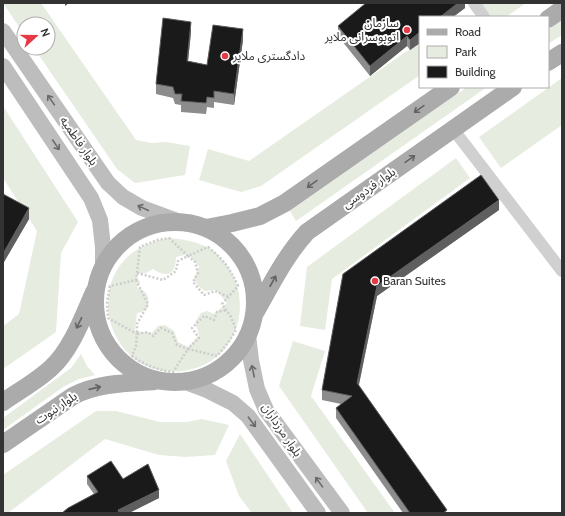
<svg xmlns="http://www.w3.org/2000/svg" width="565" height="516" viewBox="0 0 565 516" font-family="Cabin,'Noto Sans Arabic',sans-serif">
<rect width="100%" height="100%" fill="#fff"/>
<path fill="#e6ecdf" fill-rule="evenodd" d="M3,3H41L136,140L152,143L166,142L190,146L185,175L135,183L117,169L34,48H48V24H24V34Z
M481,3H526L506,17H491Z
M562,20V35L548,44V30Z
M420,42V75L261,186L241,192L199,180L208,149L249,161Z
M562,78V125L501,168L479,137Z
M467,87H487L296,221L290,211Z
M3,106L78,222L61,253L56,332L3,369V326L19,314L37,231L3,178Z
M456,158L470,178L332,279L325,330L300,326L307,267Z
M169,238C182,239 194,241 207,247C214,250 220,257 225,263C255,300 238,361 188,370C101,387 71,254 169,238ZM189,254L199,267L194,278L198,286L205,291L216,290L227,303L214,314L207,311L201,313L195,322L199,335L188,347L178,342L174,331L165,325L158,326L152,333L135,331L137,313L142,312L148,308C150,296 147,291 137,288L140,282L135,274L146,273L153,269C167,279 176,274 176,257Z
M293,341L325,351L311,396L395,513H368L279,386Z
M81,354L87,366L95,375L79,379L63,387L3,430V418L71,368Z
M96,411H116L160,422H187L202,419L229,425L215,455L186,457L159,455L105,439L8,513H3V475Z
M240,434L293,513H252L239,496L226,461Z"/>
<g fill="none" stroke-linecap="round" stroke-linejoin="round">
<path stroke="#cdcdcd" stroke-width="2.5" stroke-dasharray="2 2" stroke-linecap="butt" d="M169,238L188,256L208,247C223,259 230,268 238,286L222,304L231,317L236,330L228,343L217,356L188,349L173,372C157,370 145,365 132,356L136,346L137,334L108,318L107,302L110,286L136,280L140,247L157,240Z
M137,273L163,280L176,271L178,261L188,256L195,262L198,273L193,282L204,295L215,291L229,297
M136,280L148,304L137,324V334L148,332L153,336L161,328L172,333L177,345L188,349L199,338L192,328L204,316L214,320L217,312L227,310"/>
<path stroke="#d0d0d0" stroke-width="12" d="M474,3L484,17
M453,129L562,271"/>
<path stroke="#bdbdbd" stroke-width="16" d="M3,31L108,183L123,197L142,208L180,222
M3,66L91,198L100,220L103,247V268
M248,335L251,360L257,389L266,410L342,513
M183,381L207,390L233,403L248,416L318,513"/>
<path stroke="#ababab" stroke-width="18" d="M548,19L562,9
M548,62L562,53
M95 302a80 80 0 1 1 160 0a80 80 0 1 1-160 0Z
M206,228L232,223L260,216L285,203L451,87
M255,313C271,285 285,256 307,232L513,87
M3,402C19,391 37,381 51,368C71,350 83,317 94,292
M3,444L73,396C98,383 127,383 155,381"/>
</g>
<path fill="#8c8c8c" d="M465,3V8L453,17H420V43L410,50L407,46L370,76L338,36V26Z
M191,32L188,61L207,65L243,40L234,105L214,102V108L207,107L206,114L181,112V105L175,104L173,98L156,94V84Z
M3,194L29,219L4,262H3Z
M499,210L377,296L359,385L447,513H403L336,418V408L341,404L322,400V390L343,274Z
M87,476L123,479L159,498L129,513H62L94,494L87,484Z"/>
<path fill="#5f5f5f" d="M65,3H69L65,6Z
M458,3H465V8L453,17H440Z
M191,22V32L187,71V61Z
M243,29V40L234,105V94Z
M420,32V43L410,50V40Z
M407,36V46L370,76V66Z
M499,200V210L377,296L357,393V383L377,286Z
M29,208V219L4,262V252Z
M159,490V498L129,513H118V510Z"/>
<path fill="#1a1a1a" stroke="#5f5f5f" d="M366,3H458L440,17H420V32L410,40L407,36L370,66L338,26Z
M163,18L191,22L187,61L207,65L213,25L243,29L234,94L214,91V98L207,97L206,103L181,101L182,94H175L173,87L156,84Z
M481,175L499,200L377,286L357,383L447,510L443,513H410L336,408L352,396L322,390L343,274Z
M3,194L29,208L4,252L3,251Z
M111,461L123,479L148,464L159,490L118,510L119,513H62L68,508L98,492L87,476Z"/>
<defs><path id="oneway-shaft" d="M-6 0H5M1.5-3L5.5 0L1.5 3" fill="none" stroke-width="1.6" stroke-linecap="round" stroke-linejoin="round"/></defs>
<g stroke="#6a6a6a">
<use href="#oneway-shaft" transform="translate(51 100) rotate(-125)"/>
<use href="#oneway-shaft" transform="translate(56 145) rotate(56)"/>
<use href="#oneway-shaft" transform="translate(143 208) rotate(-155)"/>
<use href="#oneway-shaft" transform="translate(253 371) rotate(-102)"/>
<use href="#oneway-shaft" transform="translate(252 422) rotate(53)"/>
<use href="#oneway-shaft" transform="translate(319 482) rotate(-126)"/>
</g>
<g stroke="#636363">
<use href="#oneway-shaft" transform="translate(419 109) rotate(145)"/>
<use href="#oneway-shaft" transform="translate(410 159) rotate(-35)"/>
<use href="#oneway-shaft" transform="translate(312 184) rotate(145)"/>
<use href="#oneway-shaft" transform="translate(273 281) rotate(-61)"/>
<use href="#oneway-shaft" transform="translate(79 323) rotate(116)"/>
<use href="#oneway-shaft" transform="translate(95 388) rotate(-13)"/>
</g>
<g fill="#e63946" stroke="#fff" stroke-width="1.5">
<circle cx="407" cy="30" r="4"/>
<circle cx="225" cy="56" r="4"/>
<circle cx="375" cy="281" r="4"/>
</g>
<g text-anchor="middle" stroke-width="4" stroke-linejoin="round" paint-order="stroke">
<g font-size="12" fill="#333" stroke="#fff" text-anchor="start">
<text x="399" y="27" text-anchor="end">سازمان<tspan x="399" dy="14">اتوبوسرانی ملایر</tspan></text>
<text x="233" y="60">دادگستری ملایر</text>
<text x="383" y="285">Baran Suites</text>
</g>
<g font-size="12" fill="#333" stroke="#fff">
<text transform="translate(79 141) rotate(55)" y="4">بلوار فاطمیه</text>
<text transform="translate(369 188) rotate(-35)" y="4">بلوار فردوسی</text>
<text transform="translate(56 408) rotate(-34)" y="4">بلوار نبوت</text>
<text transform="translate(282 430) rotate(56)" y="4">بلوار مرزداران</text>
</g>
</g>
<rect width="565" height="516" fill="none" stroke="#333333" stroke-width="8"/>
<rect x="419" y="16" width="130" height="72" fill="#ffffff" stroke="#adadad"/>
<rect x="427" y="29" width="20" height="6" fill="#ababab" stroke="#adadad"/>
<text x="455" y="36" font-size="12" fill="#333333">Road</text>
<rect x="427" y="46" width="20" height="12" fill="#e6ecdf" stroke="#adadad"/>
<text x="455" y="56" font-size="12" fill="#333333">Park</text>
<rect x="427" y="66" width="20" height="12" fill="#1a1a1a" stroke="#adadad"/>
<text x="455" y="76" font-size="12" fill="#333333">Building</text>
<g transform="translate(36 36) rotate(69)"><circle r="19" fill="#ffffff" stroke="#adadad"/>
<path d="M0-3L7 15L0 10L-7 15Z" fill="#e63946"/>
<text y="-6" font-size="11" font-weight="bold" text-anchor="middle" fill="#333333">N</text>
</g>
</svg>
